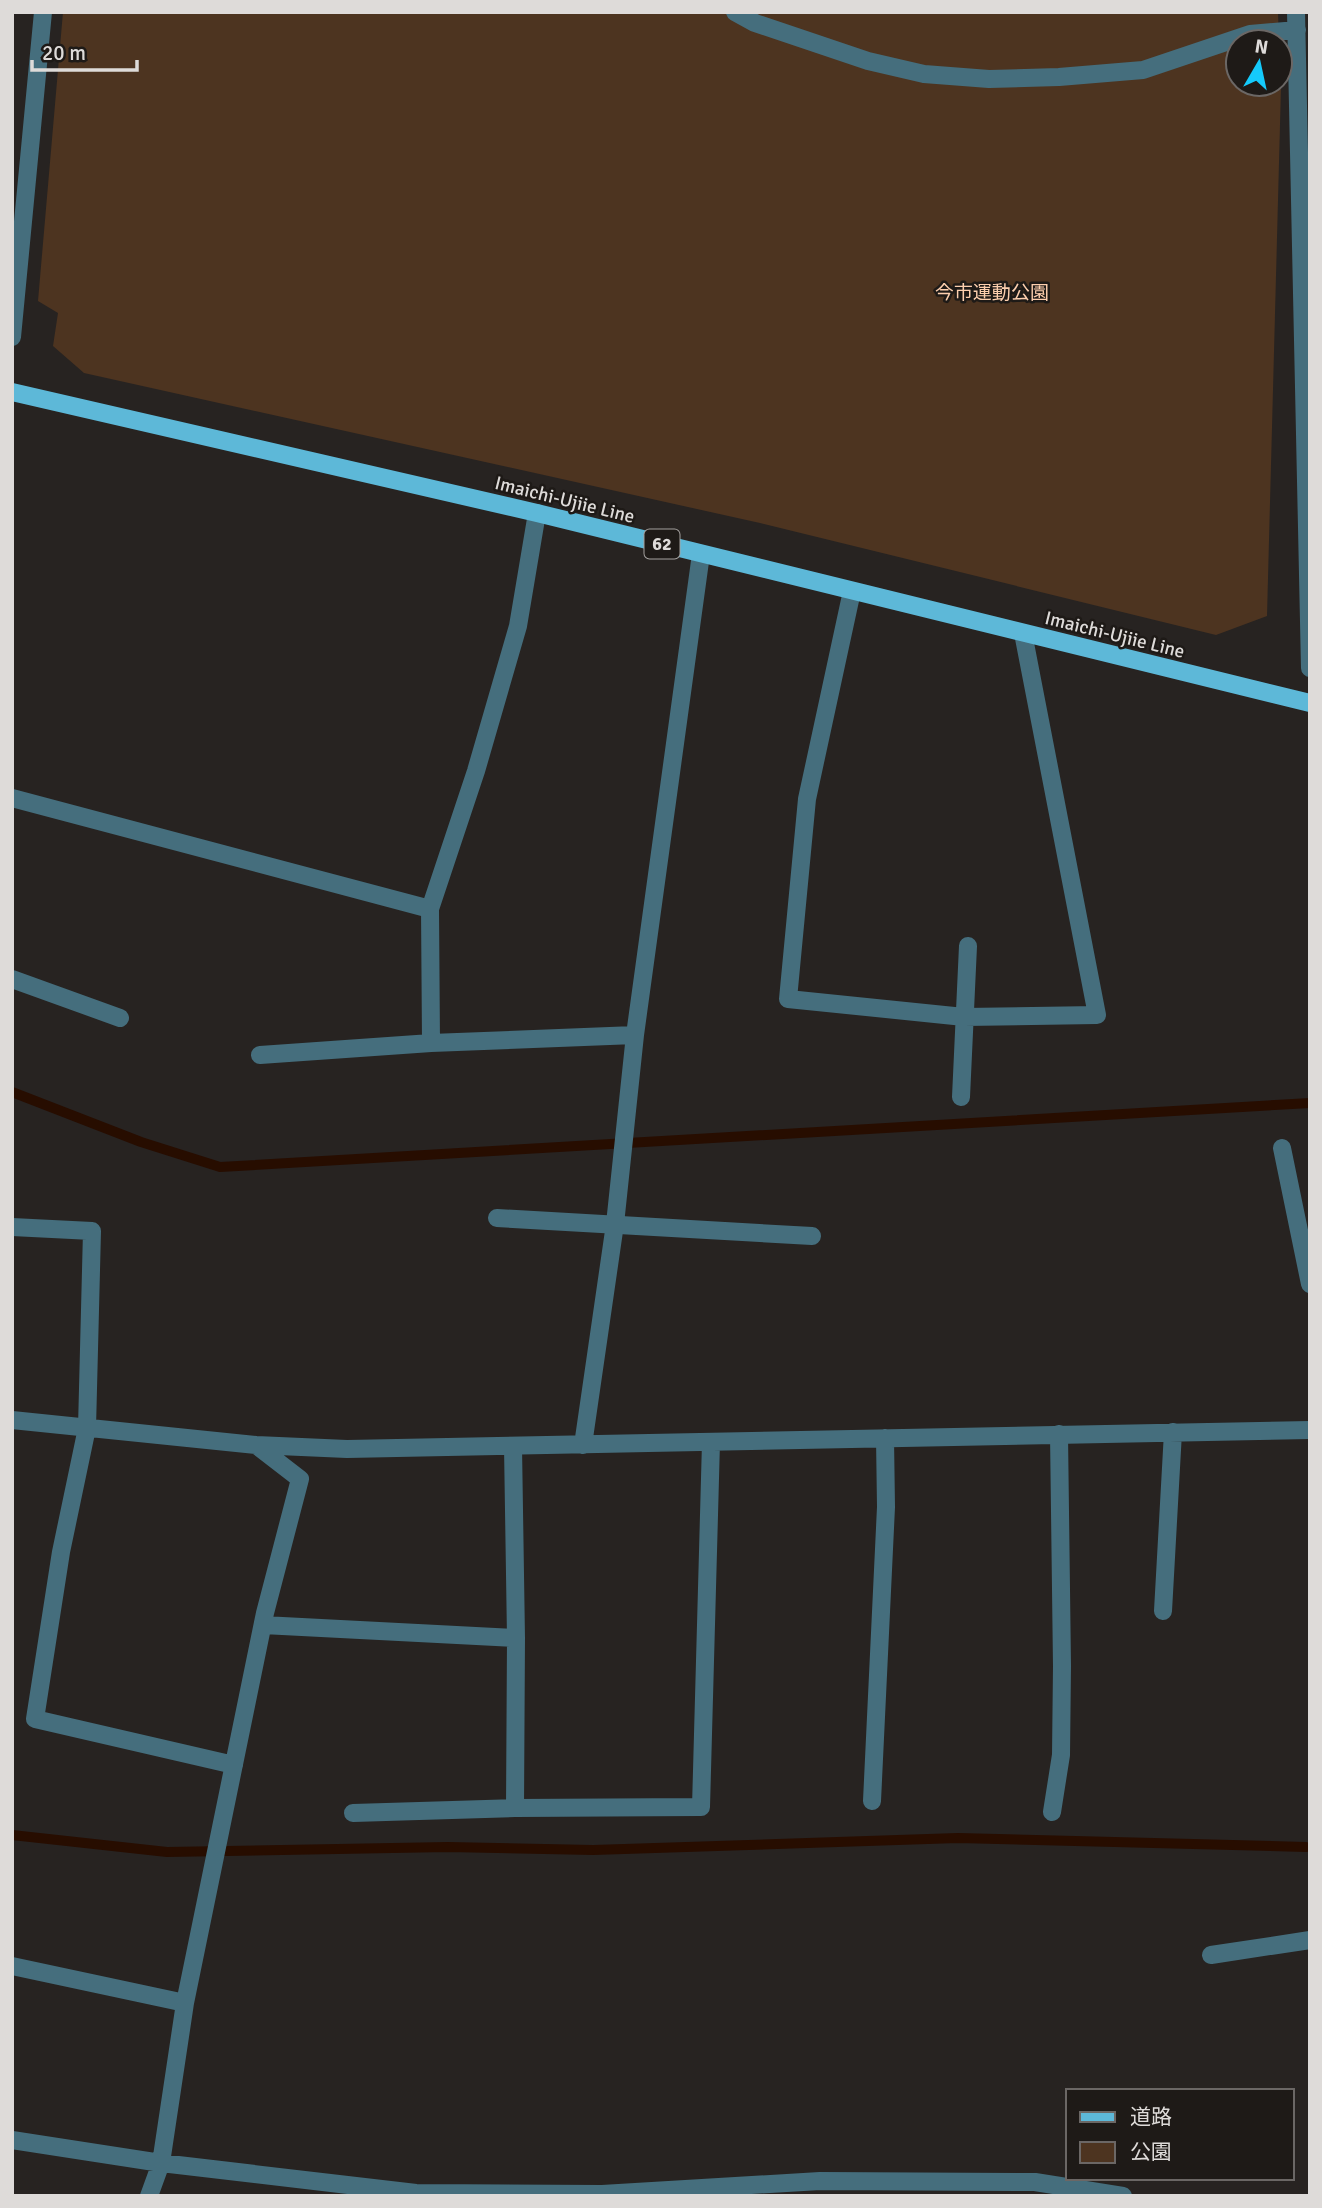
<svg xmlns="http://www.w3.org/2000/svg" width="1322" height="2208" viewBox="0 0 1322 2208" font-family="Signika,'Noto Sans JP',sans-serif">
<rect width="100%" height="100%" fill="#272321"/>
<path fill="#4d3420" d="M63,12H1278L1279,42H1238V84H1280V66L1281,87L1267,616L1216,635L760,523L84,373L53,346L58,313L38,301Z"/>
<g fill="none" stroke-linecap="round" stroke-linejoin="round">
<path stroke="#270d00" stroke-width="10" d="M12,1092L141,1142L220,1167L1310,1103
M12,1835L167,1852L448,1847L593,1850L958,1838L1306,1847"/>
<path stroke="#456e7d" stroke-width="18" d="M735,12L755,23L868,61L924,74L989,79L1059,77L1143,70L1250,34L1297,30
M1296,12L1310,668
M12,337L43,12
M852,591L807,799L788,999L964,1017L1097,1015L1023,633
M12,798L430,909
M12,979L120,1018
M431,1043L430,909L476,771L518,626L537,513
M260,1055L431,1043L635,1035
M961,1097L968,946
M1282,1148L1310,1284
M497,1218L812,1236
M12,1227L92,1231L87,1428L61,1552L35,1719L234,1765
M12,1420L256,1445L347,1449L1310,1430
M583,1445L615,1224L635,1035L701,554
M513,1446L516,1638L515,1808
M1163,1611L1173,1432
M263,1625L516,1638
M872,1801L886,1507L885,1438
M1052,1812L1061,1755L1062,1666L1059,1434
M353,1813L515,1808L701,1807L711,1442
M1211,1955L1310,1940
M12,1966L185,2003
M12,2140L161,2163L416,2193L602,2194L820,2181L1035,2182L1123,2196
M149,2196L161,2163L185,2003L265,1613L300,1479L256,1445"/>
<path stroke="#5db8d8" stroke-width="18" d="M12,392L537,513L1310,703"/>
</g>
<g text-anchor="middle" stroke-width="5" stroke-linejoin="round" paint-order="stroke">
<rect fill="#1e1a17" stroke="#a4a19f" stroke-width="2" x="644.5" y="529.5" width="35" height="29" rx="5"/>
<g font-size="18" font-weight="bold" fill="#dedbd9">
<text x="662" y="550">62</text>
</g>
<g font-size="19" fill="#fdcfae" stroke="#1e1a17">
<text x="992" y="299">今市運動公園</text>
</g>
<g font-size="19" fill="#dedbd9" stroke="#1e1a17">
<text transform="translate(565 499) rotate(14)" y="7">Imaichi-Ujiie Line</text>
<text transform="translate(1115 634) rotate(14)" y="7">Imaichi-Ujiie Line</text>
</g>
</g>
<rect width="1322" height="2208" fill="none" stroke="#dedbd9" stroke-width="28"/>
<rect x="1066" y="2089" width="228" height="91" fill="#1e1a17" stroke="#6b6765" stroke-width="2"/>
<rect x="1080" y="2112" width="35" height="10" fill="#5db8d8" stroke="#6b6765" stroke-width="2"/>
<text x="1130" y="2124" font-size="21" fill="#dedbd9">道路</text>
<rect x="1080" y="2142" width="35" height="21" fill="#4d3420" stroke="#6b6765" stroke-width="2"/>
<text x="1130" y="2159" font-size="21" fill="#dedbd9">公園</text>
<g transform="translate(1259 63) rotate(9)"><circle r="33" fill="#1e1a17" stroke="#6b6765" stroke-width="2"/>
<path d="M0-5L12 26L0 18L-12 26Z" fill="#15cafb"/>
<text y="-10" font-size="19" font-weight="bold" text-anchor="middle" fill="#dedbd9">N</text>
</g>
<path d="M32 60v10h105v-10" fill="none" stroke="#dedbd9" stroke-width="3.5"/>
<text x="42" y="60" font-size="21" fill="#dedbd9" stroke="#1e1a17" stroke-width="5" paint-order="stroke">20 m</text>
</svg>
